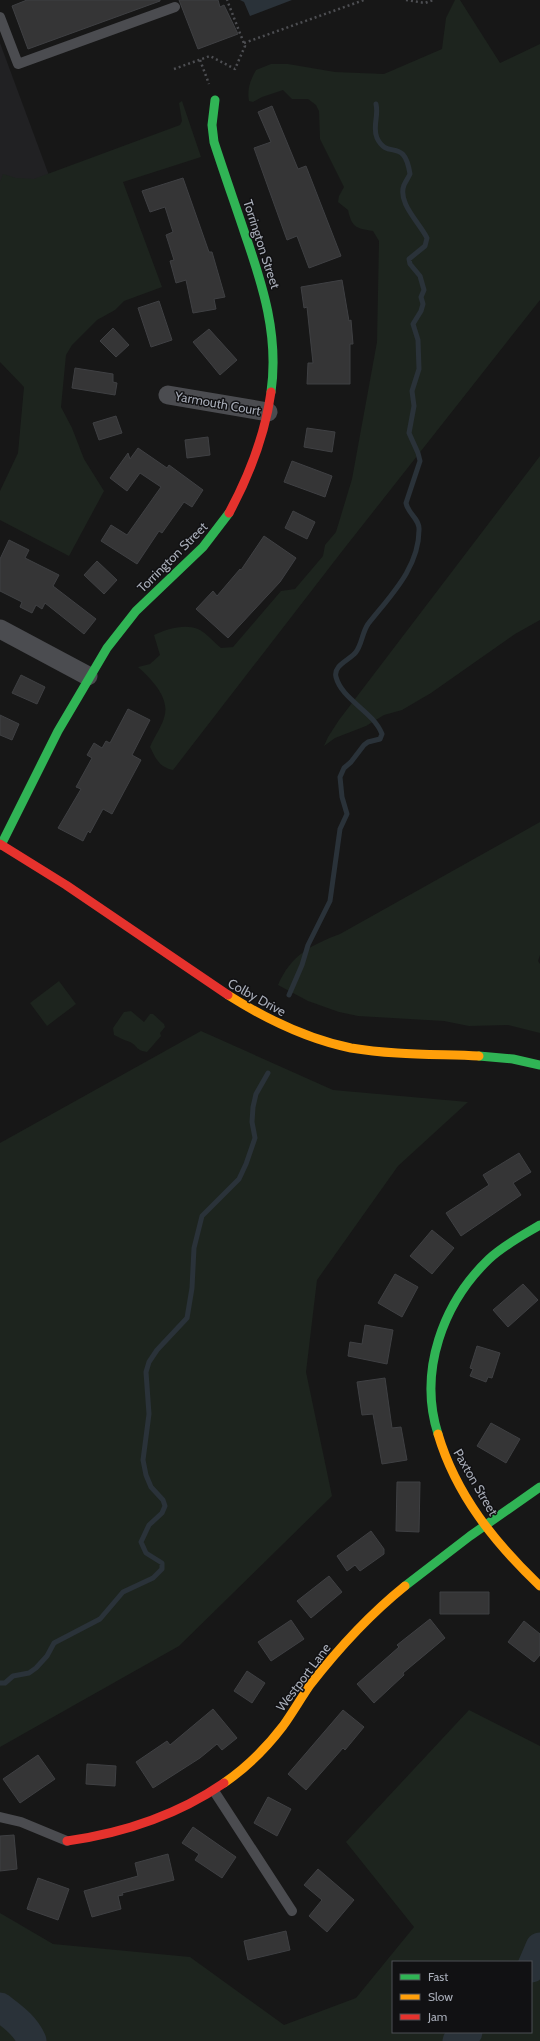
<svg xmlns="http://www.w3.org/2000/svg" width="540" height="2041" viewBox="0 0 540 2041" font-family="Cabin,sans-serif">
<rect width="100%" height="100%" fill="#171717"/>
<path fill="#212123" d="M0,43L57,197L0,217Z"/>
<path fill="#1d241e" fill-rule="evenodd" d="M455,0H460L500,63L540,44V300L343,550L173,770C159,767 156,759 150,747C154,737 161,728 164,718C171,698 151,679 138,667L150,664L160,655L154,635C167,629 186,623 200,630C207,634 215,643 221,648L233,647L281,591L295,589L323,556L325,545L336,532L352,479L377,342L379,241L373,231C356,228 352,228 348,210L338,202L339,196L344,187L320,139L319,111L316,105L308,99H292L283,90L262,97L253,102L249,101C247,89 250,81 256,70L271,64H288L335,72L384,74L442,49L446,18Z
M182,101L201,157L123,182L162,287L124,301L115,310L97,320L72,345L66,355L61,407L72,428L84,459L104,491L69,556L0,520V491L18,453L24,387L0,362V182L3,174L16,178L34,179L180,125L182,121L179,103Z
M540,456V620L515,634L431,693L402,710L384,715L366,726L335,738L324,746L328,737L339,720Z
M540,822V955L538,961L540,964V1033L508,1025L469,1026L444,1021L358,1016L339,1012L308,1001L278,985C291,955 311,945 340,934Z
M59,981L76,1004L47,1026L30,1003Z
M131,1011L144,1022L150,1014H153L164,1024L165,1027L160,1033L161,1036L147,1052C135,1050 138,1046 130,1042C124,1040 120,1038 114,1035L113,1028L124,1012Z
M201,1031L333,1090L468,1102L398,1166L317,1280L306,1372L332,1496L179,1646L0,1747V1143Z
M469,1710L540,1746V2041H0V1913L53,1944L190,1957L284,2025L356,1998L414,1927L346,1842ZM393,1962H531V2032H393Z"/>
<path fill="#2a3239" d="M240,0H292L250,16L244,2Z"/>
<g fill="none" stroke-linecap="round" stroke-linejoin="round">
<path stroke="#2a3239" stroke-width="5" d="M289,995L302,965L308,945L330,901L340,829L347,814L342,797L340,777L344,768L351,762L364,745L368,742L380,739L382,734C373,711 342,700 336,677C333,665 350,660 356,652C362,644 362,633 368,624C390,596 419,568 419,530C420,519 408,514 406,503L420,461L418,453L409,433L414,406L412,391L419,369L418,340L413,324L421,311L423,304L421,297L424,290L420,276L410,264L409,259L425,246L427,238C420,223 397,203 404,185C406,181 408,178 410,174C404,136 388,161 377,138C372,127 379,116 376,104
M0,1683H5L13,1676L29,1673L36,1668L47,1656L54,1643L100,1619L123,1592L153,1578L162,1569V1563L146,1553L141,1542L149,1525L162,1513L165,1506L163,1500L151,1487L146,1475L143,1460L149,1414L146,1372L149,1362L157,1350L187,1318L192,1288L194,1248L202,1216L239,1179L246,1164L255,1138L252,1122L253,1107L256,1094L268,1073"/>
<path stroke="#2a3239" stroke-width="29" d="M531,1968L540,1947
M0,2007C13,2017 26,2026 32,2041
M457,2041L468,2032"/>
</g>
<path fill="#353536" stroke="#3f4043" d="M27,0H160V1L28,49L12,6Z
M179,0H218L220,7L224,5L238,34L198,49Z
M272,106L298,169L306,166L341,256L309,268L297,236L287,240L254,148L271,142L258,112Z
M183,178L209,252H212L225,297L214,299L216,309L193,313L186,280L176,283L170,261L174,260L166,235L173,232L165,207L150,212L142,191Z
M342,280L349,321L351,320L353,344H350V384H307L308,363H313L307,307L304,308L301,287Z
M159,301L172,340L151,347L138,308Z
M113,328L129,345L116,357L100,341Z
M209,329L237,360L220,375L193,342Z
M75,368L113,374V382L117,383L115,395L72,388Z
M116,416L122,433L99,440L93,423Z
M307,428L335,432L332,452L304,447Z
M208,437L210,455L187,458L185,440Z
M138,448L167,468L169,465L203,490L192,507L184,502L162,533L159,531L137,564L101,541L111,525L127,535L161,487L140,473L127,491L110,478L128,453L130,459Z
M292,461L332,476L325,497L284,482Z
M293,511L315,522L307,539L285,528Z
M264,536L296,558L280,582L228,638L196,609L213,591L217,596L240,569L241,570Z
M9,540L29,550L25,558L59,575L53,586L96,619L84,634L45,603L42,609L36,605L32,613L20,607L22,602L0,591V559Z
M97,561L117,580L104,594L84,575Z
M21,675L45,687L37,704L12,693Z
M128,709L150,720L132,755L141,760L112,814L103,809L90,833L88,831L83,841L58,828L81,789L76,787L92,758L87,755L94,743L102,748L106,741L110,743Z
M0,715L19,724L12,740L0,735Z
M519,1153L531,1172L513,1183L521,1195L461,1236L446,1213L489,1185L483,1175Z
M432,1230L454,1248L432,1274L410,1256Z
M395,1274L418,1287L402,1317L378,1303Z
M523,1284L538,1300L508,1327L493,1310Z
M365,1325L393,1330L387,1364L348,1356L350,1342L362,1344Z
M477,1346L500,1353L492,1378L488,1377L486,1382L470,1376L473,1369L470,1368Z
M385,1378L392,1428L401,1427L407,1460L382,1464L373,1414L362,1415L357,1382Z
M491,1423L520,1439L506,1463L477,1446Z
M397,1482H420L419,1532L396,1531Z
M371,1531L384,1549V1554L360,1571L355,1565L347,1571L337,1556Z
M329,1576L342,1592L311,1618L297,1601Z
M440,1592H489V1614H440Z
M430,1619L445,1638L403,1673L404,1675L374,1703L357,1684L399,1647L397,1645Z
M291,1620L304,1639L271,1661L258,1642Z
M524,1621L540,1634V1655L534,1662L508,1642Z
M247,1671L265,1683L252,1703L234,1691Z
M213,1709L237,1738L222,1750L217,1744L200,1758L153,1788L136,1762L167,1741L170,1745Z
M343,1710L364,1727L345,1750L343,1748L306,1790L288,1774Z
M38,1755L55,1779L20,1803L3,1779Z
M87,1764L116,1766L115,1786L86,1784Z
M268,1797L291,1809L277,1836L254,1823Z
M193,1827L236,1857L222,1878L195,1860L199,1854L182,1843Z
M14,1835L17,1869L0,1871V1836Z
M168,1854L174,1880L122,1893L123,1895L118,1896L121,1909L92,1917L84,1891L138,1876L135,1863Z
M318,1869L354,1900L327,1932L309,1916L322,1900L304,1885Z
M38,1878L69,1889L58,1920L27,1909Z
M286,1931L290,1950L248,1960L244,1941Z"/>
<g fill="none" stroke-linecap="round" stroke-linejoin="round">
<path stroke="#4d4e52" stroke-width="2.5" stroke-dasharray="2 3" stroke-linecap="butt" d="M406,0L425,3L433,0
M244,43L364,0
M200,60L209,84
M174,69L210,56L235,69L245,46L227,0"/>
<path stroke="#4b4c50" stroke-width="10" d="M0,17L18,64L175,7
M214,1791L292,1911
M0,1817L21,1822L67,1841"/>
<path stroke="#4b4c50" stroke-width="19" d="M168,395L268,412
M0,629L88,676"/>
<path stroke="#30b455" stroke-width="9" d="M215,100L212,125L214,142C224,173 235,204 245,234C263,286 279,336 271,392
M1,845L58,731L107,648L136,611L203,547L229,513
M479,1056L513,1059L540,1065
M438,1434C418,1371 443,1303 489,1259C504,1245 523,1235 540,1225
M405,1586L470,1536L540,1487"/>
<path stroke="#ff9f0a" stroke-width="9" d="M228,995C266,1019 307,1039 351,1048C393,1055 436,1054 479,1056
M438,1434C456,1495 495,1543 540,1586
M224,1783C246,1768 267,1747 283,1726C293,1712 301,1698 310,1685C338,1649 369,1615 405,1586"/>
<path stroke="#e5322d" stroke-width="9" d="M229,513C250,474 265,435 271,392
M0,844L66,885L228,995
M67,1841C124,1833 176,1816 224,1783"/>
</g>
<g text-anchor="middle" stroke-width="3" stroke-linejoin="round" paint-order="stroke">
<g font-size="13" fill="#a8adb8" stroke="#111113">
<text transform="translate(262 244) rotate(72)" y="5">Torrington Street</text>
<text transform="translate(218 403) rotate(10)" y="5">Yarmouth Court</text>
<text transform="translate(172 557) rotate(-45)" y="5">Torrington Street</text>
<text transform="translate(257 997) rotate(29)" y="5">Colby Drive</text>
<text transform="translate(476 1482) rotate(60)" y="5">Paxton Street</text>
<text transform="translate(303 1677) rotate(-53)" y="5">Westport Lane</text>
</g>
</g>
<rect x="392" y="1961" width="140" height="72" fill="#111113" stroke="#4d4f55"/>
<rect x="400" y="1974" width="20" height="6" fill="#30b455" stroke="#4d4f55"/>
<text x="428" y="1981" font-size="12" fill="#a8adb8">Fast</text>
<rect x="400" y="1994" width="20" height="6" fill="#ff9f0a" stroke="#4d4f55"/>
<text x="428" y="2001" font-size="12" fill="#a8adb8">Slow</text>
<rect x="400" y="2014" width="20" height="6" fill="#e5322d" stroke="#4d4f55"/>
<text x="428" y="2021" font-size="12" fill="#a8adb8">Jam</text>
</svg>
